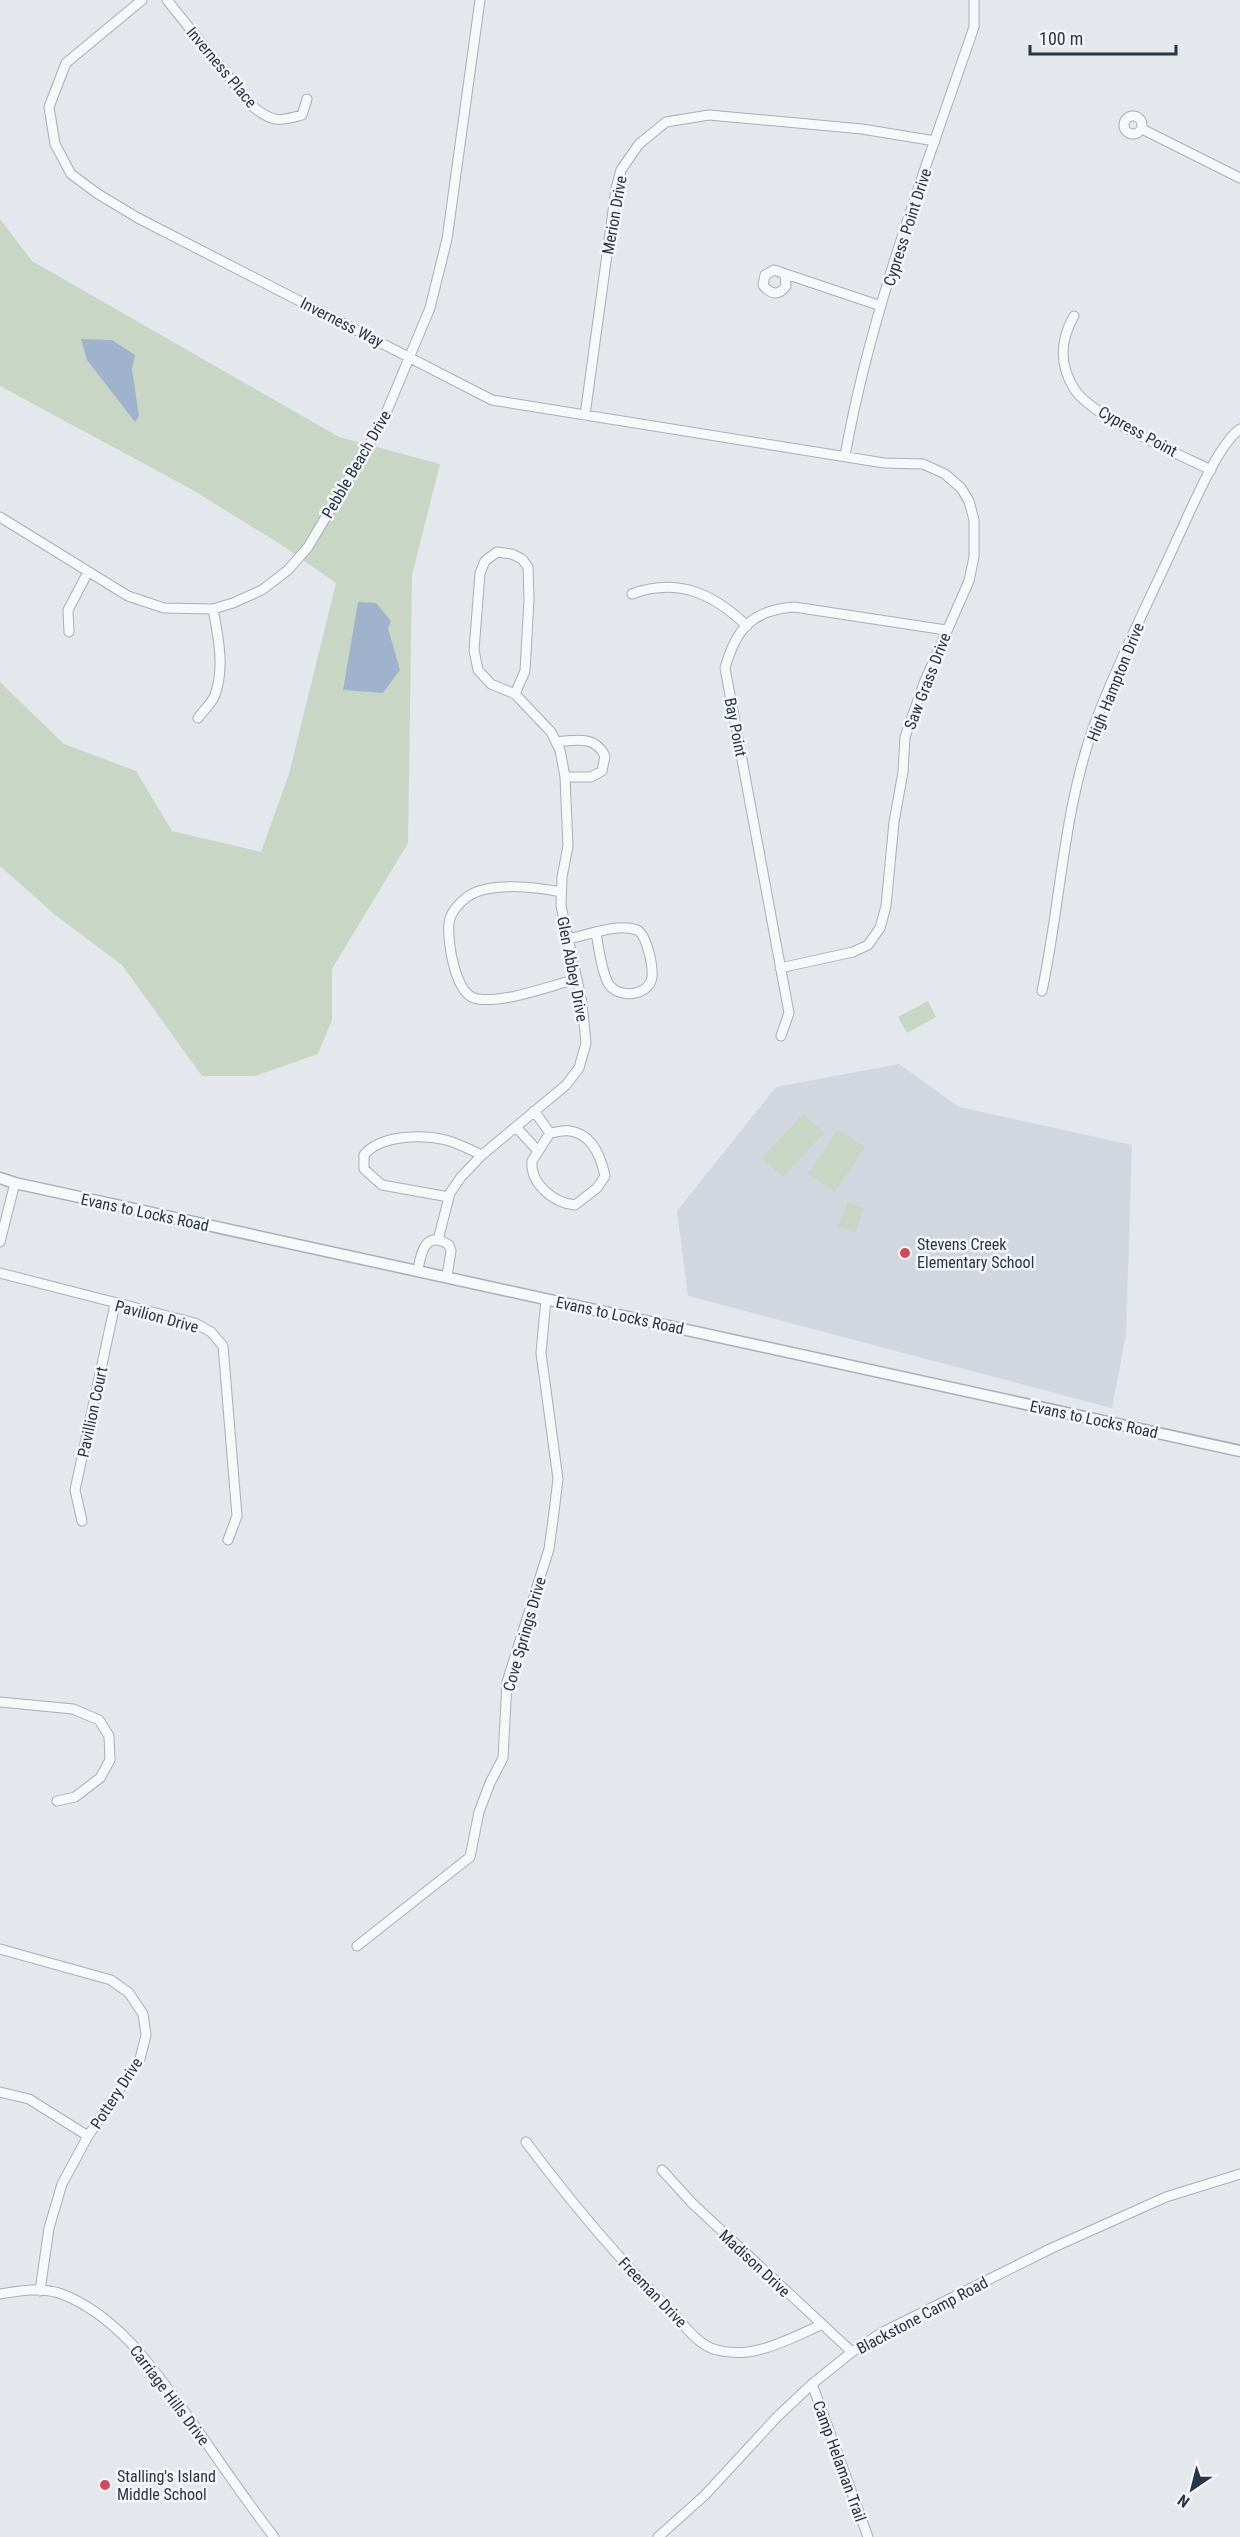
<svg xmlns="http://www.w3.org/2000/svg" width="1240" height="2537" viewBox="0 0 1240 2537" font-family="'Roboto Condensed',sans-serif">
<rect width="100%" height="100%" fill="#e4e7ec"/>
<path fill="#d2d6de" d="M899,1064L959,1107L1132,1145L1126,1334L1112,1408L688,1296L677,1211L776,1087Z"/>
<path fill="#c9d6c5" d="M0,219L32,261L339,437L440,464L412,575L408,843L332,969V1020L318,1054L255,1076H202L122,965L54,914L0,866V682L64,744L136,771L172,831L261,852L289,774L336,583L280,544L191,489L0,386Z
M928,1001L936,1017L907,1033L898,1017Z
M803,1114L824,1133L783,1177L762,1158Z
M838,1129L865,1147L835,1192L808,1174Z
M848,1202L864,1208L855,1233L838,1226Z"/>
<path fill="#9fb4cc" d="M81,339L112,340L135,355L132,369L139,416L135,422L87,360Z
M358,602L376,603L391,621L388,628L400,670L383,693L343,690Z"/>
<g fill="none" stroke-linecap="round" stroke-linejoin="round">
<g stroke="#a9aeb7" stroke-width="11">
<path id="minor" d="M142,0L66,63L49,107L55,144L71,174L98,194L138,218L492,400L884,463L923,464L945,474L961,488L969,501L974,520V557L969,581L924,683L905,737L903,772L894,822L886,906L880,928L868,945L853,952L780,968
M167,0L252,106C272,122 278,122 302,115L307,99
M1124 125a9 9 0 1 1 18 0a9 9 0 1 1-18 0Z
M1142,129L1240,178
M785,275L786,286C779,296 771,295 763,285L765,275L774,270L881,306
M1074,316C1060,340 1059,366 1075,390C1093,417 1180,455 1211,470
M585,415L616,189L621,170L639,144L666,122L709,115L862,129L935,141
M845,456C871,309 926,168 974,27V0
M0,517L128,596L164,608L213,609L233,603L262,590L288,570L308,547L381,425L430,308L447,239L480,0
M632,594C678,577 714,594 747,626
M69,632L68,610L88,572
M198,718C203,711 212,703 215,695C225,667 218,636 213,609
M556,742C575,740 595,735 605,756L602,771L591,777H565
M561,892C537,887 488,881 467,897C459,903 450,913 449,923C447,941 455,997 478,999C506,1003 549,986 577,979
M568,939C588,935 617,923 637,930C647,935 653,966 652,977C649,997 617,999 608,983C601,969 599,949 596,933
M1042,991C1061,902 1063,809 1095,723C1119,659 1151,597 1179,535C1191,510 1218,444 1240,429
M781,1036L789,1013L725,668C736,629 752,610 794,607L946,630
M534,1111L550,1133C557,1132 564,1130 570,1131C592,1134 601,1157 605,1176L597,1188L575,1205C554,1203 530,1184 532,1161L550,1133
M516,1127L538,1151
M449,1197L382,1185L364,1169V1155C380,1135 422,1134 446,1140C458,1143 470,1150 482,1155
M438,1240L450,1193L461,1177L482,1155L566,1085L579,1068L586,1043L582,1003L561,906L562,877L568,846L565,777L560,750L551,732L515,694L491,684L478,670L474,650L480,573L485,561L497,552L512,554L522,559L528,567L529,600L525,671L515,694
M0,1242L15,1183
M418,1270C421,1251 426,1230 449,1245L451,1251L447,1276
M0,1273L195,1323L211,1332L223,1346L237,1516L228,1540
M82,1521L75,1490L115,1304
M0,1702L73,1709L99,1720L109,1736L110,1760L100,1778L75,1797L57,1801
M357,1946L470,1857L479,1812L490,1783L503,1758L507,1682L549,1549L554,1512L558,1479L541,1353L546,1299
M0,1949L111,1980L129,1993L143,2014L146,2035L140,2059L88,2136L62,2184L49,2228L40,2291
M0,2092L29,2099L88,2136
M526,2142C571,2202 618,2259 672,2312C684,2325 699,2346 717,2350C753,2360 789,2339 821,2325
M662,2170L692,2203L852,2352
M0,2294C19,2291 40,2287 59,2293C120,2315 158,2375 194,2425C220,2462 246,2501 274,2537
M812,2384L868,2537
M658,2537L705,2495L777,2417L812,2384L852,2352L881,2333L1052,2248L1166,2197L1240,2174"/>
</g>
<g stroke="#a9aeb7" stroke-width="13">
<path id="tertiary" d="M0,1178L15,1183L1240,1451"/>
</g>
<use href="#minor" stroke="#f7f8fa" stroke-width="9"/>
<use href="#tertiary" stroke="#f7f8fa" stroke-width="10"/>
</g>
<g fill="#d1495b" stroke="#f4f6f9" stroke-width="2">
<circle cx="905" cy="1253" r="6"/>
<circle cx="105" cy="2485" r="6"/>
</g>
<g text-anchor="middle" stroke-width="5" stroke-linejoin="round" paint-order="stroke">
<g font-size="16" fill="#2b3445" stroke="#f4f6f9">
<text transform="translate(222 67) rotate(50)" y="6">Inverness Place</text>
<text transform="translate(614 215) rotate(-80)" y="6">Merion Drive</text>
<text transform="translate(907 227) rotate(-72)" y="6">Cypress Point Drive</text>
<text transform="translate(342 322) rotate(27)" y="6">Inverness Way</text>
<text transform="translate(1138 431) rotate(29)" y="6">Cypress Point</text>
<text transform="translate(356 464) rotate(-60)" y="6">Pebble Beach Drive</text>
<text transform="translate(927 681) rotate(-69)" y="6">Saw Grass Drive</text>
<text transform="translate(1115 682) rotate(-68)" y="6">High Hampton Drive</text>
<text transform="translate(736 727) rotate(79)" y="6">Bay Point</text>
<text transform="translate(573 969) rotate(79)" y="6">Glen Abbey Drive</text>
<text transform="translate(145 1212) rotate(12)" y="6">Evans to Locks Road</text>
<text transform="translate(620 1315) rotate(12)" y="6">Evans to Locks Road</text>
<text transform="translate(157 1316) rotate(15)" y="6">Pavilion Drive</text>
<text transform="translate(92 1412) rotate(-78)" y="6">Pavillion Court</text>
<text transform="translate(1094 1419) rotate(12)" y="6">Evans to Locks Road</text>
<text transform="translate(524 1634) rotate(-74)" y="6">Cove Springs Drive</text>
<text transform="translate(116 2093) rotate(-57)" y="6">Pottery Drive</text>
<text transform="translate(755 2263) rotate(43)" y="6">Madison Drive</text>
<text transform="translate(653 2292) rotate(46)" y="6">Freeman Drive</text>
<text transform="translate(922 2315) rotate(-28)" y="6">Blackstone Camp Road</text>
<text transform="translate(170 2395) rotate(53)" y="6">Carriage Hills Drive</text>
<text transform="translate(840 2461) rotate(70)" y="6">Camp Helaman Trail</text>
</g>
<g font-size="16" fill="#2b3445" stroke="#f4f6f9" text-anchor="start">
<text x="917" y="1250">Stevens Creek<tspan x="917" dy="18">Elementary School</tspan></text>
<text x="117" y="2482">Stalling's Island<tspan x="117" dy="18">Middle School</tspan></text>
</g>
</g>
<g transform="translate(1192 2489) rotate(215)" stroke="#f4f6f9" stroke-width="4.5" paint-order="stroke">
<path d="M0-4.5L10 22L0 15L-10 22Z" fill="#2b3445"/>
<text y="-9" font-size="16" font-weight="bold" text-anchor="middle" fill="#2b3445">N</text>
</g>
<path d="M1030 45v9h146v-9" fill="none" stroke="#2b3445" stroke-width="3"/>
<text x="1039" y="45" font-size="18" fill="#2b3445" stroke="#f4f6f9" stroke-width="4.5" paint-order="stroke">100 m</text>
</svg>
